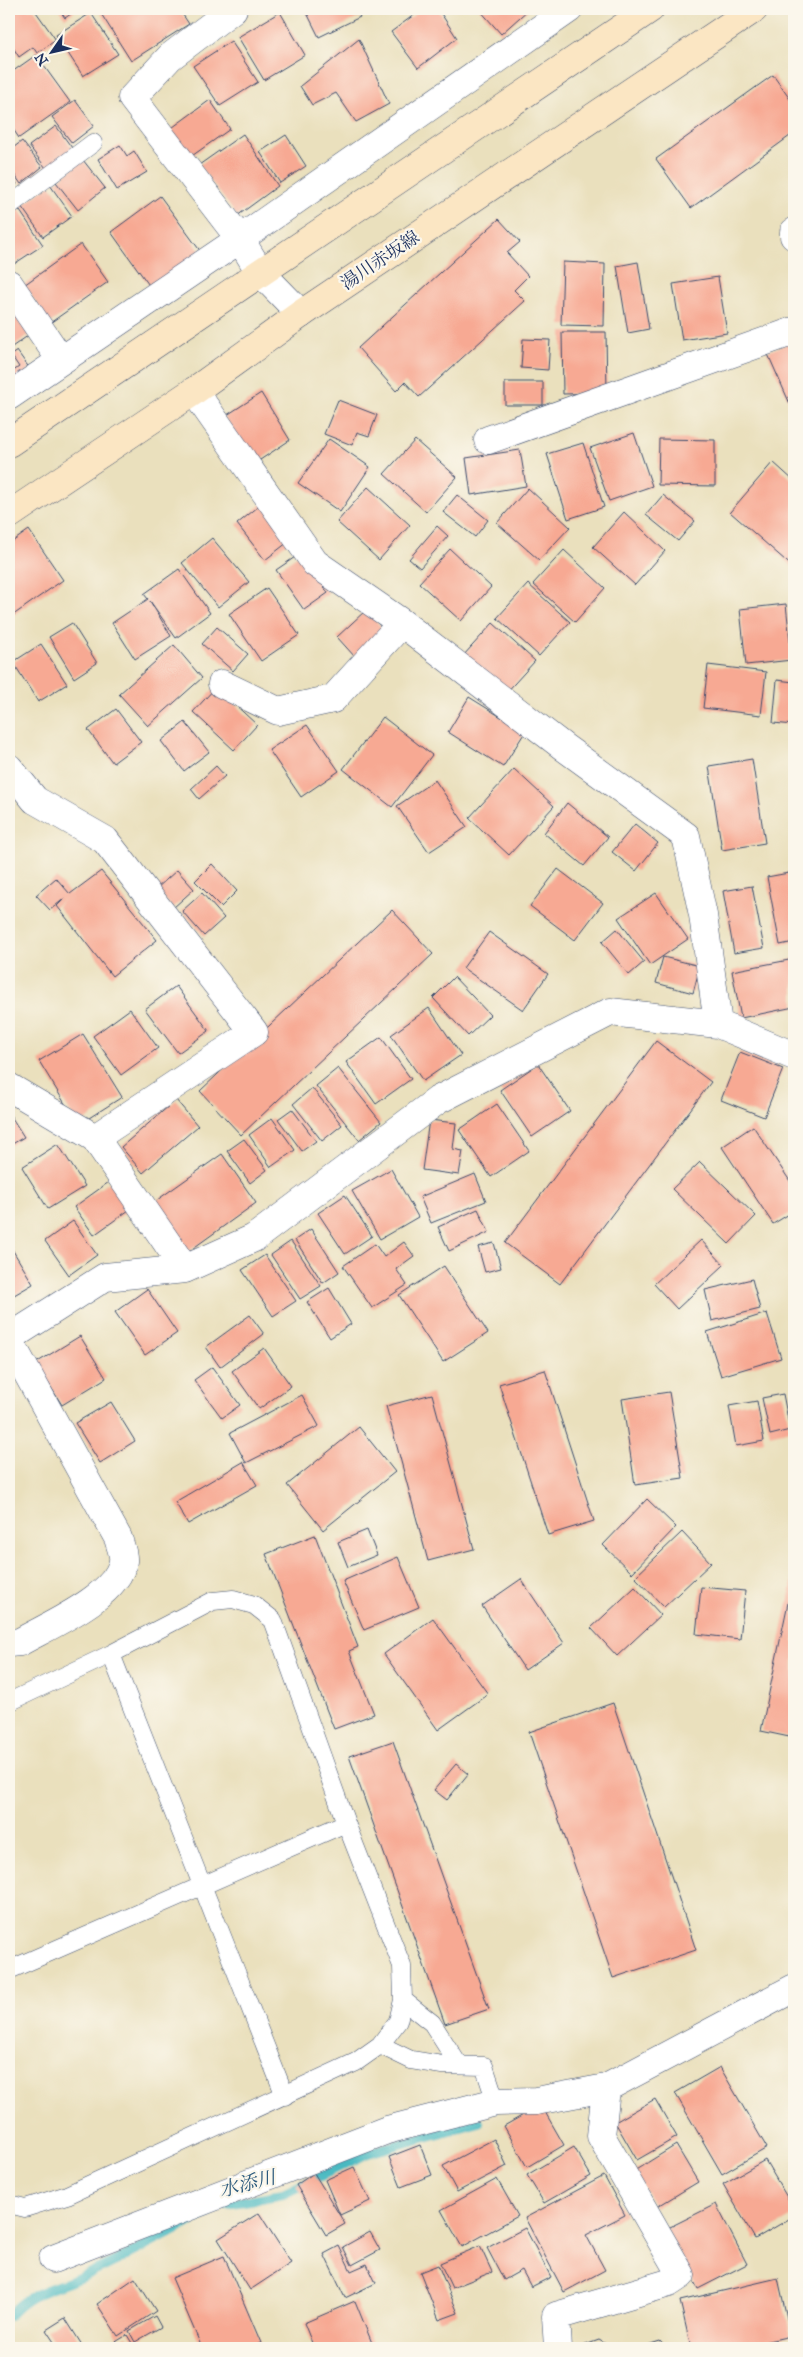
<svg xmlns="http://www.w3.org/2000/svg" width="803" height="2357" viewBox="0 0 803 2357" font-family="'IM FELL Great Primer','Noto Serif JP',serif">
<rect width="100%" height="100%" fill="#fbf7ec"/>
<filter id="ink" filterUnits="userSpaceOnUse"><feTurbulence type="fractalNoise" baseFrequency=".02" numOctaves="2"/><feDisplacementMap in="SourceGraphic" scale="10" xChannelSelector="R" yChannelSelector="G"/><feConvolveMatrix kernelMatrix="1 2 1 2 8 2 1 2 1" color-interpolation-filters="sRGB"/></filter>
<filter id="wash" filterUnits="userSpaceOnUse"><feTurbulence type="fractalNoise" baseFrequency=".0096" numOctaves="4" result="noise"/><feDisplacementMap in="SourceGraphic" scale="20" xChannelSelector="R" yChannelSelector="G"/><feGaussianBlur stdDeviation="1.12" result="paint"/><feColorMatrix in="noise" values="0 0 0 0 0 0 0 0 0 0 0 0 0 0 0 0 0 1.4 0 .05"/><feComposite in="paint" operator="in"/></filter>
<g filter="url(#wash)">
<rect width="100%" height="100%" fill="#eae0bd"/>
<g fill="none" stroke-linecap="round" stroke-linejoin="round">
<path stroke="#4ab9c1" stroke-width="10" d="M227,2204L283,2194L368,2153L479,2122
M9,2316C32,2289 56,2289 86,2275C127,2257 167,2234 207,2213"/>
</g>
<g id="blocks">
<path fill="#f7a993" d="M16,9H34L56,40L37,53L33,47L19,57L9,41V13Z
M59,9H78L65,18Z
M98,9H179L189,24L131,61Z
M305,9H356L360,17L319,37Z
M422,9H438L457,38L418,68L391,32Z
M479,9H529L501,34Z
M280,12L305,55L264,80L238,37Z
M91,13L118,54L83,76L56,35Z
M359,39L389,104L356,122L336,93L312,105L300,86Z
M231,41L258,82L220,106L193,66Z
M36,55L70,102L19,138L9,123V74Z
M773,75L794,105V133L691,208L656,159Z
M75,100L94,126L72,143L52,117Z
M210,100L230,129L189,158L169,130Z
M56,126L75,152L49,172L29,146Z
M243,134L278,186L237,216L199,165Z
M286,135L306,166L280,183L260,152Z
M22,141L42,167L21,184L9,167V151Z
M120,145L127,156L134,151L147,172L117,190L98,159Z
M83,160L105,188L78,210L56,182Z
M9,173L17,184L9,190Z
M50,185L72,216L43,237L21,206Z
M160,196L201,252L151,288L111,232Z
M18,208L43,245L14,264L9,257V214Z
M499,219L520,242L507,253L528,276L514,290L525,301L419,397L405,382L396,391L358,348Z
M81,244L108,282L50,323L24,285Z
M563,262L605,264L604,326L561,325Z
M638,262L649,329L628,333L617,266Z
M718,277L727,333L682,340L673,284Z
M9,307L29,335L9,349Z
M562,332H606L607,393L563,394Z
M523,339L550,340L548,370L521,368Z
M794,341V402L790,404L767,352Z
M17,351L30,369L9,385V374L19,367L11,355Z
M505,382H543V405H505Z
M261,393L290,440L254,464L224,417Z
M338,400L377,415L369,436L357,432L352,445L324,434Z
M634,433L652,486L609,501L590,448Z
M329,439L370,467L340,512L298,483Z
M659,439L715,440V486L658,485Z
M415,440L457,477L426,512L384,474Z
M583,443L604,507L568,519L547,454Z
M520,450L526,486L471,495L466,458Z
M773,462L794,481V568L730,512Z
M368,487L410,525L379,560L337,522Z
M528,488L570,527L539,560L497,523Z
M457,495L488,520L475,537L443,512Z
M663,495L695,521L678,541L646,515Z
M264,502L292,539L265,560L237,524Z
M624,512L665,551L635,585L593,547Z
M437,526L448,536L420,568L409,559Z
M29,530L63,580L9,618V544Z
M212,538L249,582L218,607L182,563Z
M450,549L491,587L461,621L419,583Z
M564,550L605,588L575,622L533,584Z
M301,553L328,593L304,610L276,570Z
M179,569L210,613L176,638L150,601L171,636L135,659L112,623L148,599L144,594Z
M528,584L570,622L539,656L497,618Z
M267,588L299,635L261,661L229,614Z
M786,604L792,660L746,665L740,609Z
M366,610L384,630L355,657L337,637Z
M72,623L97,663L74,678L49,637Z
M493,623L535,661L504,695L462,657Z
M217,627L248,654L233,671L202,644Z
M41,644L67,684L38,702L13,662Z
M174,645L202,678L148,726L119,694Z
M708,665L766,672L761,715L703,708Z
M777,680L794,682V725L773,723Z
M216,687L257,725L234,750L193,712Z
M469,697L525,732L503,767L448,732Z
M116,709L141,742L113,763L88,730Z
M383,717L432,755L392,807L343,769Z
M185,722L209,752L184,771L161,741Z
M307,725L339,771L301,797L269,750Z
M752,759L765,843L722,850L709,766Z
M216,766L225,776L199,799L191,789Z
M514,769L554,806L509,855L469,818Z
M435,780L467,827L429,852L397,806Z
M567,803L608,837L584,866L544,833Z
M635,824L658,843L636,871L612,852Z
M212,864L237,891L221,907L195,881Z
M558,869L603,903L575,940L530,906Z
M177,870L194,889L173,908L156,889Z
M101,871L157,940L112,976L57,906L65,898L50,910L36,895L56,878L70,894Z
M794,872V942L780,945L767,877Z
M752,886L764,948L734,953L723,891Z
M202,893L224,918L204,936L182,911Z
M656,893L688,939L650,965L618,918Z
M392,910L433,954L241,1135L200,1091Z
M617,929L644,962L629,975L602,942Z
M489,932L548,974L523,1010L463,968Z
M663,957L700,966L693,993L656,983Z
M794,959V1007L741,1018L732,971Z
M454,977L490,1015L468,1036L433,998Z
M176,986L209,1031L178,1053L145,1009Z
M429,1008L461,1055L423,1081L391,1035Z
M130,1009L158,1048L121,1075L93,1036Z
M83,1034L122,1097L78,1125L39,1061Z
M381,1037L411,1079L376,1104L346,1062Z
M656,1041L711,1082L560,1284L505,1243Z
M740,1052L783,1069L764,1117L721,1100Z
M538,1064L570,1111L532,1137L500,1090Z
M338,1068L381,1122L359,1140L316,1086Z
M312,1088L342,1125L322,1141L293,1104Z
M176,1100L198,1126L143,1173L121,1147Z
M497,1104L529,1151L491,1177L459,1130Z
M292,1109L316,1141L302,1151L278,1119Z
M9,1113L24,1137L9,1146Z
M272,1118L295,1150L271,1167L249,1135Z
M429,1120L456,1123L453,1149L463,1151L459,1175L422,1170Z
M753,1126L794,1187V1211L773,1224L722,1147Z
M244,1139L267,1170L250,1183L227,1151Z
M58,1144L85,1186L48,1209L22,1167Z
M222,1154L256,1203L185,1254L150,1205Z
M700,1162L756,1216L729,1244L672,1189Z
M391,1169L418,1217L380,1239L352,1191Z
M475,1174L486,1201L431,1223L420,1197Z
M109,1182L129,1210L94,1235L74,1207Z
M345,1195L372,1236L345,1254L318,1213Z
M478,1209L489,1232L449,1251L438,1227Z
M73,1221L97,1255L69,1275L45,1241Z
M311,1229L339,1272L323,1283L295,1240Z
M701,1240L724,1265L677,1309L654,1284Z
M291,1241L321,1286L300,1299L271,1255Z
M404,1242L414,1256L396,1269L407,1285L372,1308L343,1266L375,1244L384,1257Z
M494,1243L501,1268L485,1272L478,1247Z
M9,1244L33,1284L9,1298Z
M265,1255L296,1301L273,1316L242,1270Z
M444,1266L488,1333L443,1362L399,1295Z
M752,1279L760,1309L712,1321L705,1290Z
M329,1288L351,1324L330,1338L307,1302Z
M147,1289L177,1333L145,1355L115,1312Z
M767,1313L781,1358L721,1376L707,1332Z
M250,1315L264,1334L220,1367L206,1347Z
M80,1336L106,1378L62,1405L36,1363Z
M264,1348L291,1386L259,1409L232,1371Z
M212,1367L240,1405L222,1418L194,1380Z
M545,1370L594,1521L548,1535L499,1384Z
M669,1392L683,1478L635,1485L622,1399Z
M432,1394L474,1549L428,1561L386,1406Z
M783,1394L790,1430L770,1435L762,1398Z
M302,1395L319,1426L246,1463L230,1433Z
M757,1401L764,1441L736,1446L729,1406Z
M111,1402L135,1441L100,1463L75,1423Z
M359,1427L395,1472L323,1530L287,1485Z
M243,1462L257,1485L188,1524L175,1502Z
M647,1499L676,1527L632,1573L603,1545Z
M367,1530L377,1555L348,1567L338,1542Z
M682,1532L711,1563L664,1607L635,1577Z
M315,1535L358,1647L349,1651L374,1714L334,1729L266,1554Z
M398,1557L419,1607L364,1630L343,1581Z
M521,1579L564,1643L525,1670L482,1606Z
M793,1579H794V1738L761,1731Z
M635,1587L661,1615L617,1656L591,1628Z
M701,1587L745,1591L740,1639L696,1634Z
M433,1618L488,1694L438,1730L384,1654Z
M613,1703L696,1950L613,1978L529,1732Z
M393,1741L489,2009L445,2024L349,1756Z
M456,1764L468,1774L447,1800L434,1790Z
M720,2067L767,2148L722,2174L675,2093Z
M655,2099L677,2137L637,2160L615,2122Z
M541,2105L564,2145L527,2167L504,2126Z
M494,2139L507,2166L457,2192L443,2166Z
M420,2145L432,2175L401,2187L389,2157Z
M676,2145L698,2182L655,2208L634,2171Z
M574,2147L591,2176L544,2203L527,2175Z
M765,2160L794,2209V2216L755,2239L723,2184Z
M354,2167L370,2201L340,2215L325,2180Z
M314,2173L345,2224L326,2235L296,2185Z
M604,2176L625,2215L586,2235L605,2270L564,2292L525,2218Z
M497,2179L518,2216L462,2247L441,2210Z
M716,2204L747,2264L698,2289L666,2229Z
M259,2213L291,2263L250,2290L218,2239Z
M525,2228L551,2277L531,2287L522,2270L504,2280L487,2248Z
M370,2232L380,2250L352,2265L343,2247Z
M339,2246L351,2271L367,2264L376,2283L345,2298L324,2254Z
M480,2246L492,2272L452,2288L440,2263Z
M224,2256L261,2343L249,2348H202L172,2278Z
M438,2265L458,2313L439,2320L420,2272Z
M135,2278L156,2311L118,2336L97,2304Z
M778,2278L791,2336L736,2348H691L680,2301Z
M355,2301L374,2348H314L304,2323Z
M155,2316L161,2327L135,2342L129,2331Z
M65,2318L82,2345L77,2348H58L46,2330Z
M127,2335L135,2348H117L114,2343Z
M599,2340L613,2348H577Z
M660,2341L666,2348H638Z"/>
</g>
</g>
<g filter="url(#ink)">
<use href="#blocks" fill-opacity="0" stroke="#3a4a6c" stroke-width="1"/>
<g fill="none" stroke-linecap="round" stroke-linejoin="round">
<g stroke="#3a4a6c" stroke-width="19">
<path id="service" d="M9,206L93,143
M111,1654L285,2096
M9,1702L111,1654L213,1601L233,1599L254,1605L273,1620L346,1823L402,1966L403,2000L398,2021L380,2045L356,2062L67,2195L25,2208L9,2204
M9,1970L346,1823
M403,2000L432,2023L458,2064
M380,2045L411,2060L442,2065L484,2066L496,2102"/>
</g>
<g stroke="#3a4a6c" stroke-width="29">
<path id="minor" d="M233,9L170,57L132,98L240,239L260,272L301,314
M794,232V236
M9,284L61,360
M194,391L315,563L402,623L565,748L686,836L703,915L718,1024
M9,396L240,239L569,9
M488,440L794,331
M222,684L278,711L333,699L402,623
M9,768L35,800L105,840L254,1032L95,1138
M9,1087L95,1138L185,1269
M9,1338L105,1277L185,1269L254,1238L438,1100L610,1012L718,1024L794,1056
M9,1340L118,1538C120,1545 124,1554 123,1561C118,1596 48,1626 20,1642L9,1643
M53,2259L387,2130L496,2102L536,2101L606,2088L794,1988
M558,2348L556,2316L669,2283L681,2275L601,2136L606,2088"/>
</g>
<g stroke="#3a4a6c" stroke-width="29">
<path id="secondary" d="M9,443L650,9
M9,515L194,391L301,314L754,9"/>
</g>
<use href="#service" stroke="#fff" stroke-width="18"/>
<use href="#minor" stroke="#fff" stroke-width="28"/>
<use href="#secondary" stroke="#fbe6c3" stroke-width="28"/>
</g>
</g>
<g text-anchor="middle" stroke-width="4.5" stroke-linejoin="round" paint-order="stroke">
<g font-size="18" fill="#1b2f5e" stroke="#fbf7ec">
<text transform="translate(380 260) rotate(-34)" y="6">湯川赤坂線</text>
</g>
<g font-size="19" font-style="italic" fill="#29587c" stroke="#fbf7ec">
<text transform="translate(247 2183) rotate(-14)" y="7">水添川</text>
</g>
</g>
<rect width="803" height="2357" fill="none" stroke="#fbf7ec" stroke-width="30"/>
<g transform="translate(52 52) rotate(236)" stroke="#fbf7ec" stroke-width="4" paint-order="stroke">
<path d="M0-4L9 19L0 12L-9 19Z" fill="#1b2f5e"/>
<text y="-8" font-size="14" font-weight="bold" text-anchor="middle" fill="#1b2f5e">N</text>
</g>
</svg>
